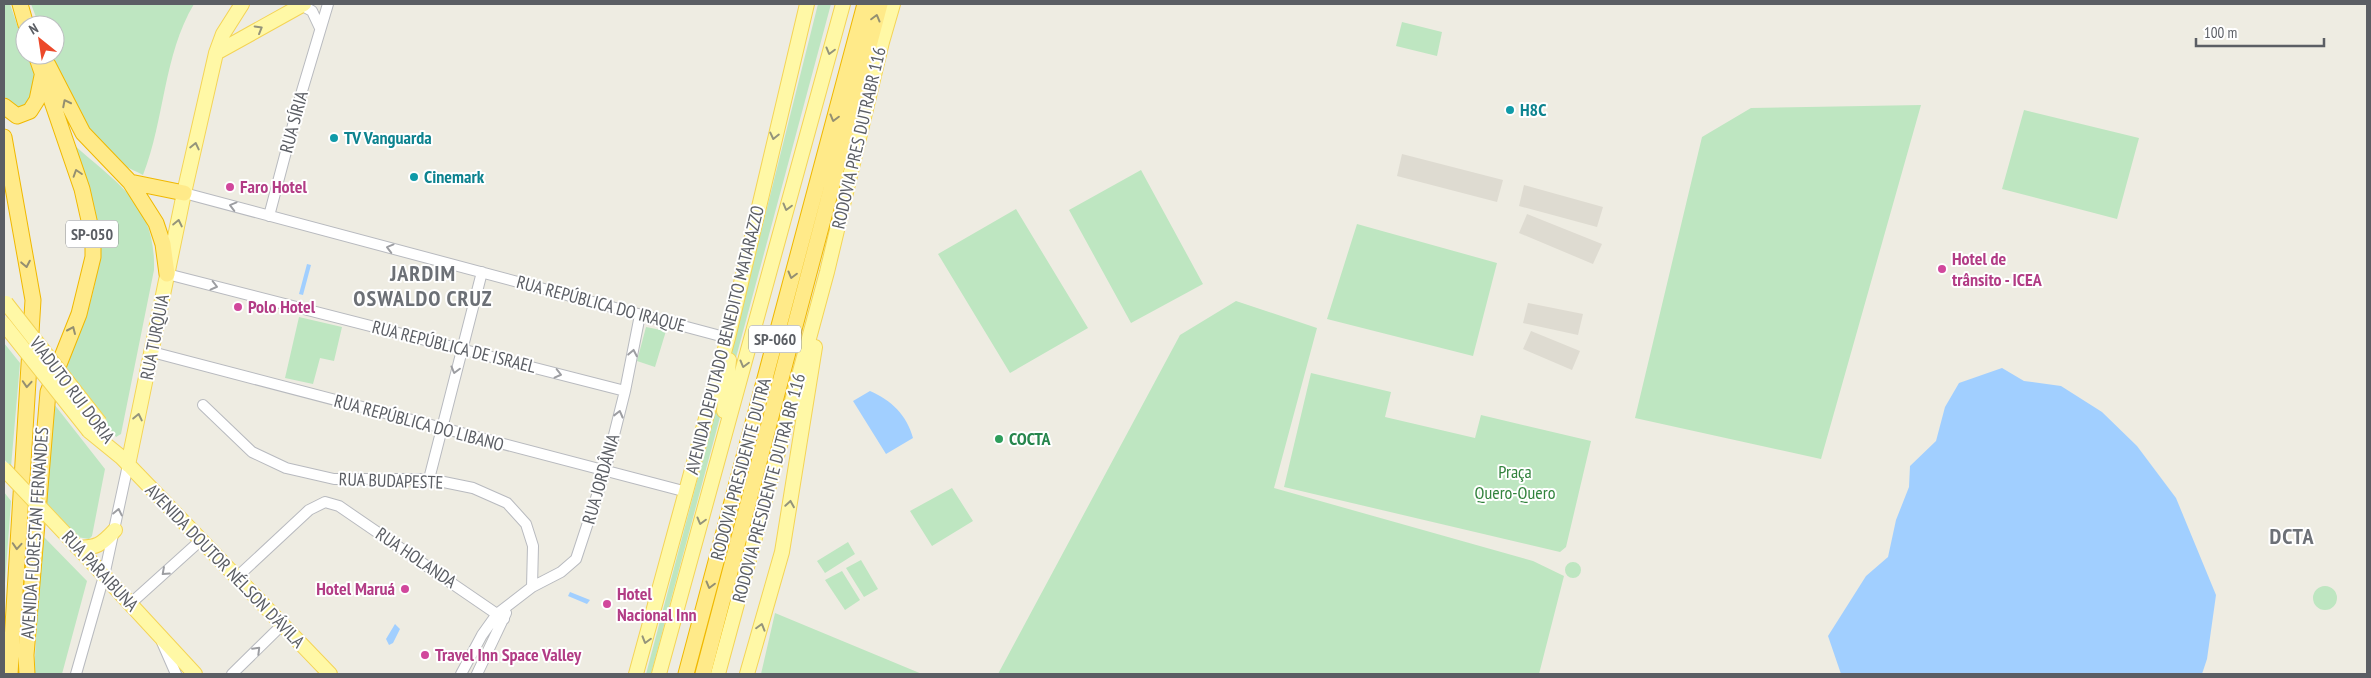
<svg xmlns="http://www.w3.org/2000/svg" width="2371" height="678" viewBox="0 0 2371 678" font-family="'PT Sans Narrow',sans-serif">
<rect width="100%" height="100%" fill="#eeece2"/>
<path fill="#dedbd1" d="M1402,154L1503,180L1497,202L1397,176Z
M1524,185L1603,207L1597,227L1519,206Z
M1527,214L1602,244L1593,264L1519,233Z
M1528,303L1583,314L1578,335L1523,323Z
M1531,331L1580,351L1572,370L1523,349Z"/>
<path fill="#bee6c1" d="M4,4H10L25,48V55H27L35,76L28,108L18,111L10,106L4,95Z
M31,4H194C163,56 165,119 143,175C132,169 118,164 109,156C80,132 64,89 51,55H55V25H39Z
M818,4H831L651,674H646L728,364Z
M1402,22L1442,32L1437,56L1396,46Z
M1921,105L1821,459L1635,418L1702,137L1751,108Z
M2024,110L2139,138L2117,219L2002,189Z
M73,144C117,184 156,203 154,270L121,434L116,437L64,367C90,314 109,261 93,202C88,182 80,163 73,144Z
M1141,170L1203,284L1131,323L1069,210Z
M1016,209L1088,328L1010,373L938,254Z
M1357,224L1497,263L1473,356L1327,319Z
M1236,301L1317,328L1274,488L1533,561L1564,576L1539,674H998L1180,335Z
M299,317L342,327L334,361L320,358L313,384L285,378Z
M646,327L666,331L655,367L637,361Z
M4,343L20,363L11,467L4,459Z
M1311,373L1391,392L1385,417L1475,438L1481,415L1591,441L1566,547L1560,552L1284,487Z
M54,404L105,469L92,536L89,539L77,537L46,503Z
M952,488L973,521L932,546L910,511Z
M4,492L11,501L4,597Z
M42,535L87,581L62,674H34Z
M848,542L855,554L825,573L817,561Z
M861,560L878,589L864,597L846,568Z
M1565 570a8 8 0 1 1 16 0a8 8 0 1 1-16 0Z
M842,571L860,600L845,610L825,580Z
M2313 598a12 12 0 1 1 24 0a12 12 0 1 1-24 0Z
M775,613L922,674H923H761Z"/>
<path fill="#a1cfff" d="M307,264L311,265L303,295L299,294Z
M2002,368L2024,381L2061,386L2102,412L2137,446L2176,498L2216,595L2207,659L2202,674H1841L1828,636L1866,576L1888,557L1896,520L1909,487L1910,466L1936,441L1945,407L1959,383Z
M870,391C891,400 907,415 913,438L886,454L853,401Z
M570,592L590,600L587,604L568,596Z
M395,624L400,629L393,643L389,645L386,639Z"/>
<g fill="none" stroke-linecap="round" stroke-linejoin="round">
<g stroke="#b8babf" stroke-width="12">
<path id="minor" d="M301,5L312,11L320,28
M184,193L728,338
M269,216L302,91L328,4
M167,274L625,391
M152,352L687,492
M203,405L252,452L286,468L334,479H429L473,488L507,503L526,524L533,546L532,587
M429,479L482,272
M236,578L309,510L325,502L339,506L504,619
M130,604L201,540
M162,642L176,674
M76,674L104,576L128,465
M232,674L282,625
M461,674L482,635L497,614L532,587L561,572L576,559L605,471L625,391L640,315
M477,674L506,613"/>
</g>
<g stroke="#f4d456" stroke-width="16">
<path id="major" d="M216,53L304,4
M724,411L729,360
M89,431L121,457L330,674
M128,465L184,193L216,53L223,34L242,4
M73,542L195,674
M77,547C96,549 102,544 115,530
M636,674L728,338L807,4
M659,674L843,4
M718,674L827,272L882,42L893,4
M747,674L782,552L815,347"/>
</g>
<g stroke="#f0b800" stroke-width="17">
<path id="highway" d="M20,4L26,25
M48,65L83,133L130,182L156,223L163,244L167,274
M4,106L17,116L30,111L37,100L42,76
M4,137L33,300L10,674
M130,182L184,193
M27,674L26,655L48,392L79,314L93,257V238L82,189L36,55
M686,674L865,4
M703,674L880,4"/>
</g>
<use href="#minor" stroke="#fff" stroke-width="10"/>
<use href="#major" stroke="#fff8a6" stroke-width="14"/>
<use href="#highway" stroke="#ffea89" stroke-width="15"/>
<g stroke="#f4d456" stroke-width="16" stroke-linecap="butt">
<path id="major-bridge" d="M6,303L100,423
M4,324L89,431
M4,469L73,542"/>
</g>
<use href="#major-bridge" stroke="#fff8a6" stroke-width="14"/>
</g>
<defs><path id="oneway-chevron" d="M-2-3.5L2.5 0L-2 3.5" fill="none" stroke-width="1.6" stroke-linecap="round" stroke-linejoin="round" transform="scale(1.25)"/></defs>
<g stroke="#948f71">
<use href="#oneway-chevron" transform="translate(876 18) rotate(-75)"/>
<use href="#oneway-chevron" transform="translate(66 103) rotate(-117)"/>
<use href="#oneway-chevron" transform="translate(834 118) rotate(105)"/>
<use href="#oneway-chevron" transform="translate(77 173) rotate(-108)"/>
<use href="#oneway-chevron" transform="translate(26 264) rotate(79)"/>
<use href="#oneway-chevron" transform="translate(792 275) rotate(105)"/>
<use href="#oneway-chevron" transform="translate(72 330) rotate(-66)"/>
<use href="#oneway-chevron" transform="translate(27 384) rotate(94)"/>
<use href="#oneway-chevron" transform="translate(17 546) rotate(94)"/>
<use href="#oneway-chevron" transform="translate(710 585) rotate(105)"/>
</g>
<g stroke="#94947b">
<use href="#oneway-chevron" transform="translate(259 29) rotate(-30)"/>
<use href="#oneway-chevron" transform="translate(830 51) rotate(105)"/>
<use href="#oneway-chevron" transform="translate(774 136) rotate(103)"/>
<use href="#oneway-chevron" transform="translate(195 146) rotate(-77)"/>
<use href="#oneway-chevron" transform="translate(787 207) rotate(105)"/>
<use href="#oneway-chevron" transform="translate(178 223) rotate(-78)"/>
<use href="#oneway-chevron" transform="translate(744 364) rotate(105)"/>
<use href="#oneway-chevron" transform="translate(138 417) rotate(-78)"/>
<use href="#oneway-chevron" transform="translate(790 504) rotate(-81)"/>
<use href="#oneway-chevron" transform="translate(701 521) rotate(105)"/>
<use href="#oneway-chevron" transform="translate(761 627) rotate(-74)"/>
<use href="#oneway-chevron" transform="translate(646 640) rotate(106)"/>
</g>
<g stroke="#9d9ea2">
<use href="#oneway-chevron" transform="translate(233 206) rotate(-165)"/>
<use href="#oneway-chevron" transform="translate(390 248) rotate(-165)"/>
<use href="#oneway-chevron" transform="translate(214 286) rotate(14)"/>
<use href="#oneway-chevron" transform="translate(633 353) rotate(-79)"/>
<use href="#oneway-chevron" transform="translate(455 370) rotate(105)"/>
<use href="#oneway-chevron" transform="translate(558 374) rotate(14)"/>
<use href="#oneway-chevron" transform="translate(619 414) rotate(-76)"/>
<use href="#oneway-chevron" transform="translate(118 512) rotate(-78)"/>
<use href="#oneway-chevron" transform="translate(165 572) rotate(138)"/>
<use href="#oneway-chevron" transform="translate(257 650) rotate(-45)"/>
</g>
<g fill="#0f9aa8" stroke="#fff" stroke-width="2">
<circle cx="1510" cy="110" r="5"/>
<circle cx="334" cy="138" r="5"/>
<circle cx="414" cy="177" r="5"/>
</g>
<g fill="#d1479c" stroke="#fff" stroke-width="2">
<circle cx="230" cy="187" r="5"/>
<circle cx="1942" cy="269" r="5"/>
<circle cx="238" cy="307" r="5"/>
<circle cx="405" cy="589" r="5"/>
<circle cx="607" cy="604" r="5"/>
<circle cx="425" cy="655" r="5"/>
</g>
<circle fill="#2e9e5b" stroke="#fff" stroke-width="2" cx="999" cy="439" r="5"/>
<g text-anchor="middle" stroke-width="4" stroke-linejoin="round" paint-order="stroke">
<g fill="#fff" stroke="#8c8e92" stroke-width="1">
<rect x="66" y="220.5" width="52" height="27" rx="4"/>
<rect x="749" y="325.5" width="52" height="27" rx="4"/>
</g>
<g font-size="16" font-weight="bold" fill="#5b5e64">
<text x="92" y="240">SP-050</text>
<text x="775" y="345">SP-060</text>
</g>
<g font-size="18" font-weight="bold" fill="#0d838f" stroke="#fff" text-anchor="start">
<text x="1520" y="116">H8C</text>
<text x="344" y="144">TV Vanguarda</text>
<text x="424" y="183">Cinemark</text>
</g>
<g font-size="18" fill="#5b5e64" stroke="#fff">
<text transform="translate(294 122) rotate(-75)" y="6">RUA SÍRIA</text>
<text transform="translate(859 138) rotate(-77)" y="6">RODOVIA PRES DUTRABR 116</text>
<text transform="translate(601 304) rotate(15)" y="6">RUA REPÚBLICA DO IRAQUE</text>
<text transform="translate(155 337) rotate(-79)" y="6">RUA TURQUIA</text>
<text transform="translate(725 340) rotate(-76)" y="6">AVENIDA DEPUTADO BENEDITO MATARAZZO</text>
<text transform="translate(454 347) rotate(14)" y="6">RUA REPÚBLICA DE ISRAEL</text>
<text transform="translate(72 390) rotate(53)" y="6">VIADUTO RUI DORIA</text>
<text transform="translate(419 423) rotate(15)" y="6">RUA REPÚBLICA DO LIBANO</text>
<text transform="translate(741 469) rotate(-75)" y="6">RODOVIA PRESIDENTE DUTRA</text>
<text transform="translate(601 479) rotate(-74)" y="6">RUA JORDÂNIA</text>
<text transform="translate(391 481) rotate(2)" y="6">RUA BUDAPESTE</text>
<text transform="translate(769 488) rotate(-75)" y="6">RODOVIA PRESIDENTE DUTRA BR 116</text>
<text transform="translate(35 533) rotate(-86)" y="6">AVENIDA FLORESTAN FERNANDES</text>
<text transform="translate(416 558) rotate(34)" y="6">RUA HOLANDA</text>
<text transform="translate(225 566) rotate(46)" y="6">AVENIDA DOUTOR NÉLSON D'ÁVILA</text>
<text transform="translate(100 571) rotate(47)" y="6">RUA PARAIBUNA</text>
</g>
<g font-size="18" font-weight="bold" fill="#b23c85" stroke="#fff" text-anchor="start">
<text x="240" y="193">Faro Hotel</text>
<text x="1952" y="265">Hotel de<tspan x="1952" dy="21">trânsito - ICEA</tspan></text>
<text x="248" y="313">Polo Hotel</text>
<text x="395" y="595" text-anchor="end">Hotel Maruá</text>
<text x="617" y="600">Hotel<tspan x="617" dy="21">Nacional Inn</tspan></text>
<text x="435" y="661">Travel Inn Space Valley</text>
</g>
<g font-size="18" font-weight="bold" fill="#27864d" stroke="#fff" text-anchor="start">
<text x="1009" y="445">COCTA</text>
</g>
<g font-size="18" fill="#32833d" stroke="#fff">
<text x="1515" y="478">Praça<tspan x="1515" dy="21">Quero-Quero</tspan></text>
</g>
<g font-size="22" font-weight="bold" letter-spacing="1" fill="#6c7076" stroke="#fff">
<text x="423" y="281">JARDIM<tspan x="423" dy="25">OSWALDO CRUZ</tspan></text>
<text x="2292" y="544">DCTA</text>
</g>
</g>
<rect width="2371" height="678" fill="none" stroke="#5b5e64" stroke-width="10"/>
<g transform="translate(40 40) rotate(330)"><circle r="24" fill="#ffffff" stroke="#bdbfc1"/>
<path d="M0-4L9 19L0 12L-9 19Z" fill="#ec492a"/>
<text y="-8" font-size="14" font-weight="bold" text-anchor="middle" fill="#5b5e64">N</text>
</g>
<path d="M2196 38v8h128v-8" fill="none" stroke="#5b5e64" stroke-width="2.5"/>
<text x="2204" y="38" font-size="15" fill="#5b5e64" stroke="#ffffff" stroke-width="4" paint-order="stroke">100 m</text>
</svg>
